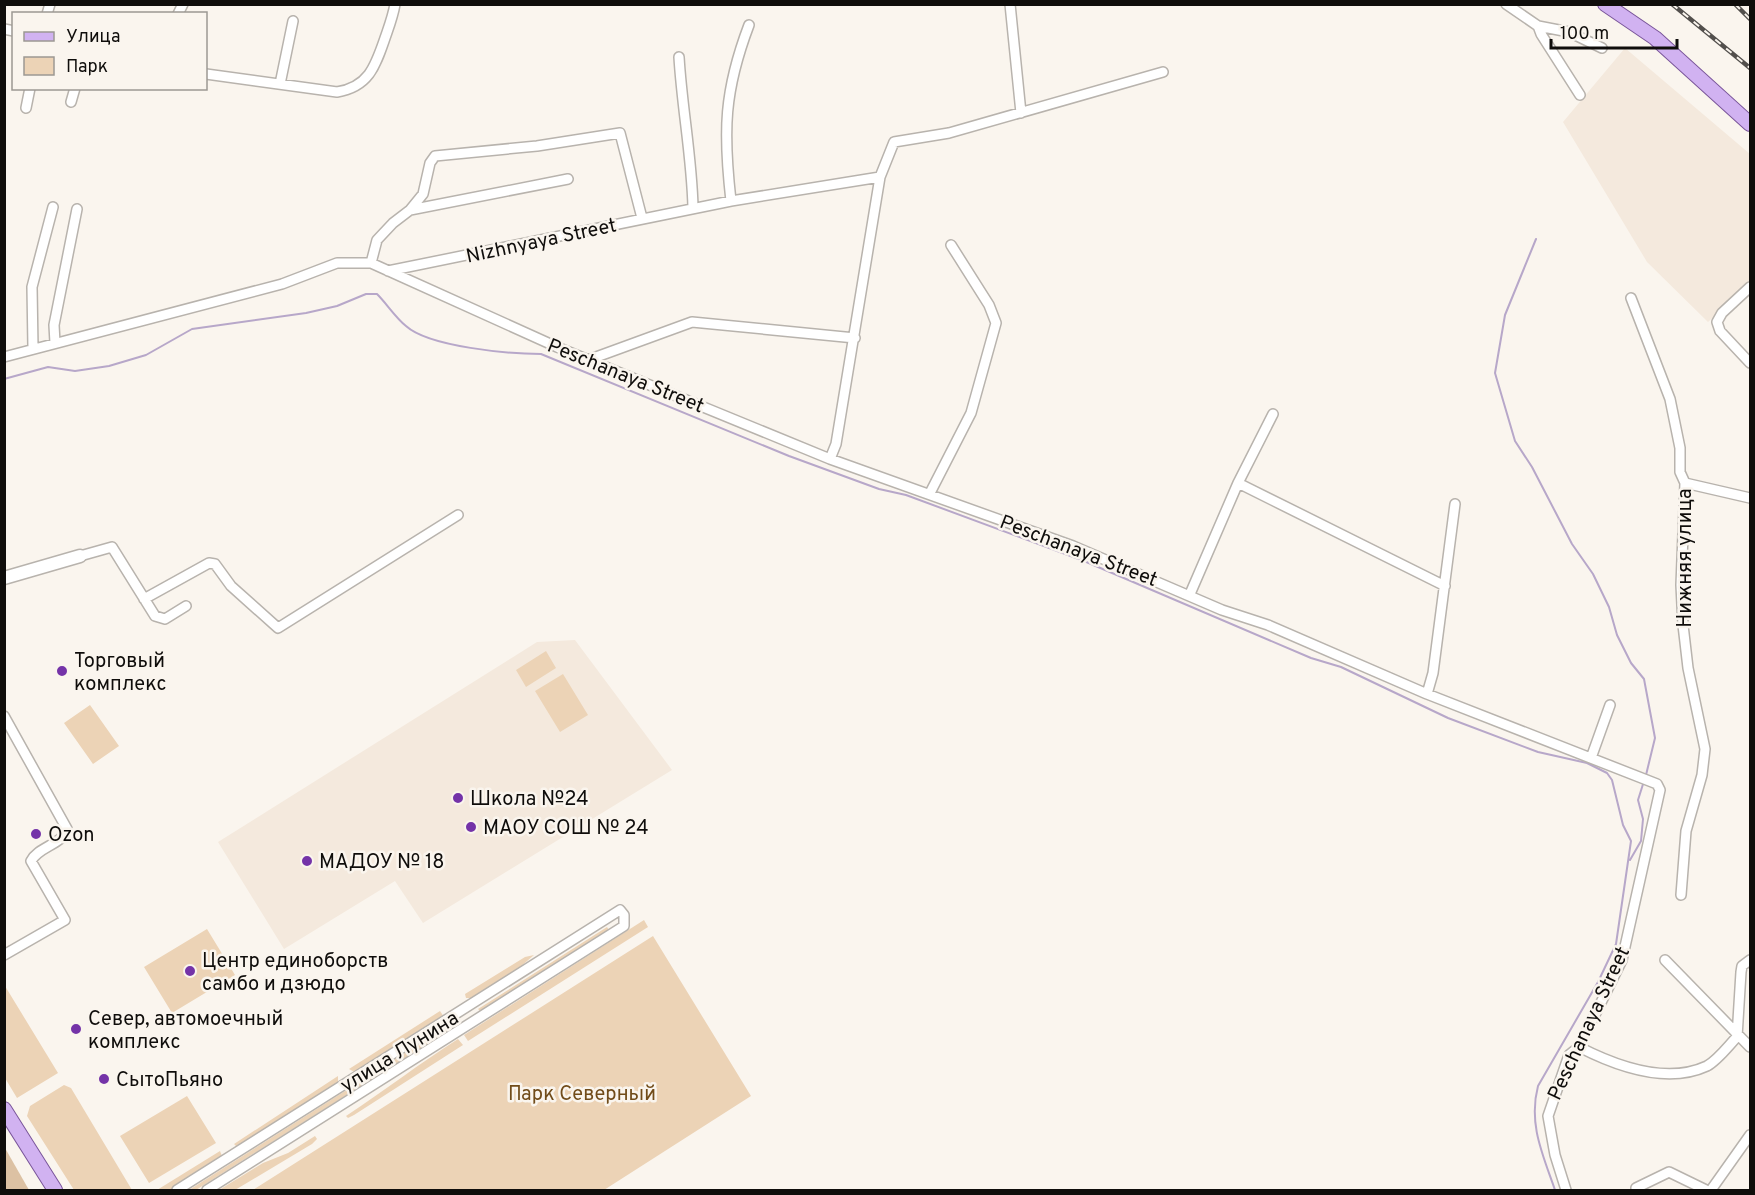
<svg xmlns="http://www.w3.org/2000/svg" width="1755" height="1195" viewBox="0 0 1755 1195" font-family="Overpass,sans-serif">
<rect width="100%" height="100%" fill="#faf5ee"/>
<path fill="#f4e9dd" d="M1625,48L1750,154V283L1708,322L1647,262L1563,122Z
M575,640L672,770L423,923L395,881L284,949L218,842L537,642Z"/>
<path fill="#ecd3b6" d="M546,651L556,668L526,687L516,670Z
M563,674L588,715L560,732L535,691Z
M90,705L119,746L93,764L64,723Z
M644,920L648,927L468,1041L464,1035Z
M607,927L609,930L481,1012L478,1009Z
M207,929L235,975L172,1013L144,967Z
M653,936L751,1096L604,1190H253Z
M534,955L519,968L473,998H466L465,994L525,957Z
M5,986L58,1073L17,1098L5,1078Z
M440,1011L444,1017L356,1073L349,1069Z
M449,1025L451,1029L196,1190H189Z
M458,1039L463,1045L354,1115L348,1118L346,1116C384,1091 420,1063 458,1039Z
M338,1076V1083L237,1147L234,1144Z
M64,1085L71,1088L132,1190H74L27,1116L30,1106Z
M187,1096L216,1143L149,1183L120,1136Z
M315,1136L317,1139L312,1144L235,1190H219L263,1163L288,1153Z
M220,1151L222,1156L218,1161L170,1190H157Z"/>
<path fill="#dcc1a3" d="M5,1148L29,1190H5Z"/>
<g fill="none" stroke-linecap="round" stroke-linejoin="round">
<path stroke="#b7a7c9" stroke-width="2" d="M1536,239L1505,315L1495,373L1515,441L1532,467L1572,544L1593,574L1609,607L1617,635L1631,663L1644,679L1655,738L1646,775
M4,379L48,367L75,371L109,366L146,355L192,329L306,313L337,306L366,294H377C387,304 395,317 406,326C429,347 510,354 541,354L789,456L879,489L906,495L1084,561L1311,658L1341,667L1448,718L1538,752L1587,763L1607,773L1612,780L1623,825L1631,841L1616,944L1598,982L1538,1086C1528,1124 1543,1155 1555,1190
M1630,860L1641,841L1643,819L1638,800L1644,781"/>
<g stroke="#b8b3ad" stroke-width="12">
<path id="street" d="M1010,4L1021,113
M1506,4L1538,26L1569,32L1602,48
M47,14L50,4
M178,14L183,4
M1538,26L1541,34L1580,95
M4,29L14,31
M679,57C682,108 692,158 693,208
M206,74L337,92C368,87 375,67 384,41C388,29 393,17 395,4
M280,84L293,21
M71,102L75,88
M26,108L30,88
M731,201C723,131 724,91 749,25
M410,210L423,194L430,163L435,156L537,146L620,133L642,218
M371,263L377,240L393,223L410,210L568,179
M388,271L731,201L880,177L894,142L949,133L1163,72
M1750,287L1722,313L1717,322L1720,331L1750,363
M1631,298L1670,399L1680,448V472L1685,483L1681,585L1683,625L1688,668L1705,749L1702,775L1686,831L1681,895
M55,343L54,325L77,209
M33,348L32,287L53,207
M4,357L282,284L337,263H371L557,347L830,459L1073,546L1222,610L1268,625L1427,694L1657,784L1660,790L1622,960L1579,1047L1569,1055L1548,1116L1555,1155L1566,1190
M588,360L692,322L855,338
M830,459L836,444L880,177
M1238,483L1445,586
M1685,483L1750,498
M930,493L971,413L996,323L989,305L951,245
M80,556L112,547L155,616L165,619L186,606
M1190,594L1238,483L1273,414
M144,599L209,563L215,564L231,586L278,628L458,515
M1427,694L1433,673L1455,504
M4,716L67,829C62,845 39,846 31,861L65,920L4,955
M1591,758L1610,705
M1665,960L1750,1047
M1579,1047C1616,1066 1666,1085 1707,1066C1718,1060 1729,1045 1737,1037L1741,972L1742,966L1750,960
M1636,1188L1669,1172L1706,1190
M177,1190L620,910L624,915V926L207,1190
M1711,1190L1750,1135"/>
</g>
<g stroke="#b8b3ad" stroke-width="15">
<path id="secondary" d="M4,578L80,556"/>
</g>
<g stroke="#7a569a" stroke-width="16">
<path id="primary" d="M1605,4L1655,38L1750,124
M4,1109L55,1190"/>
</g>
<use href="#street" stroke="#fff" stroke-width="9"/>
<use href="#secondary" stroke="#fff" stroke-width="12"/>
<use href="#primary" stroke="#d1b2f1" stroke-width="14"/>
<g stroke="#524f4c" stroke-width="4.5">
<path id="rail" d="M1672,4L1750,68
M1735,4L1750,19"/>
</g>
<use href="#rail" stroke="#faf5ee" stroke-width="2" stroke-dasharray="7" stroke-linecap="butt"/>
</g>
<g fill="#7433a8" stroke="#faf5ee" stroke-width="2">
<circle cx="62" cy="671" r="6"/>
<circle cx="458" cy="798" r="6"/>
<circle cx="471" cy="827" r="6"/>
<circle cx="36" cy="834" r="6"/>
<circle cx="307" cy="861" r="6"/>
<circle cx="190" cy="971" r="6"/>
<circle cx="76" cy="1029" r="6"/>
<circle cx="104" cy="1079" r="6"/>
</g>
<g text-anchor="middle" stroke-width="5" stroke-linejoin="round" paint-order="stroke">
<g font-size="20" fill="#0f0d0b" stroke="#faf5ee">
<text transform="translate(541 240) rotate(-12)" y="7">Nizhnyaya Street</text>
<text transform="translate(626 375) rotate(22)" y="7">Peschanaya Street</text>
<text transform="translate(1079 550) rotate(21)" y="7">Peschanaya Street</text>
<text transform="translate(1684 558) rotate(-90)" y="7">Нижняя улица</text>
<text transform="translate(1588 1023) rotate(-65)" y="7">Peschanaya Street</text>
<text transform="translate(399 1051) rotate(-32)" y="7">улица Лунина</text>
</g>
<g font-size="20" fill="#0f0d0b" stroke="#faf5ee" text-anchor="start">
<text x="74" y="667">Торговый<tspan x="74" dy="23">комплекс</tspan></text>
<text x="470" y="805">Школа №24</text>
<text x="483" y="834">МАОУ СОШ № 24</text>
<text x="48" y="841">Ozon</text>
<text x="319" y="868">МАДОУ № 18</text>
<text x="202" y="967">Центр единоборств<tspan x="202" dy="23">самбо и дзюдо</tspan></text>
<text x="88" y="1025">Север, автомоечный<tspan x="88" dy="23">комплекс</tspan></text>
<text x="116" y="1086">СытоПьяно</text>
</g>
<g font-size="20" fill="#714c1a" stroke="#faf5ee">
<text x="582" y="1100">Парк Северный</text>
</g>
</g>
<rect width="1755" height="1195" fill="none" stroke="#0f0d0b" stroke-width="12"/>
<rect x="12" y="12" width="195" height="78" fill="#faf5ee" stroke="#9c9893" stroke-width="1.5"/>
<rect x="24" y="32" width="30" height="9" fill="#d1b2f1" stroke="#9c9893" stroke-width="1.5"/>
<text x="66" y="42" font-size="18" fill="#0f0d0b">Улица</text>
<rect x="24" y="57" width="30" height="18" fill="#ecd3b6" stroke="#9c9893" stroke-width="1.5"/>
<text x="66" y="72" font-size="18" fill="#0f0d0b">Парк</text>
<path d="M1551 39v9h126v-9" fill="none" stroke="#0f0d0b" stroke-width="3"/>
<text x="1560" y="39" font-size="18" fill="#0f0d0b" stroke="#faf5ee" stroke-width="4.5" paint-order="stroke">100 m</text>
</svg>
